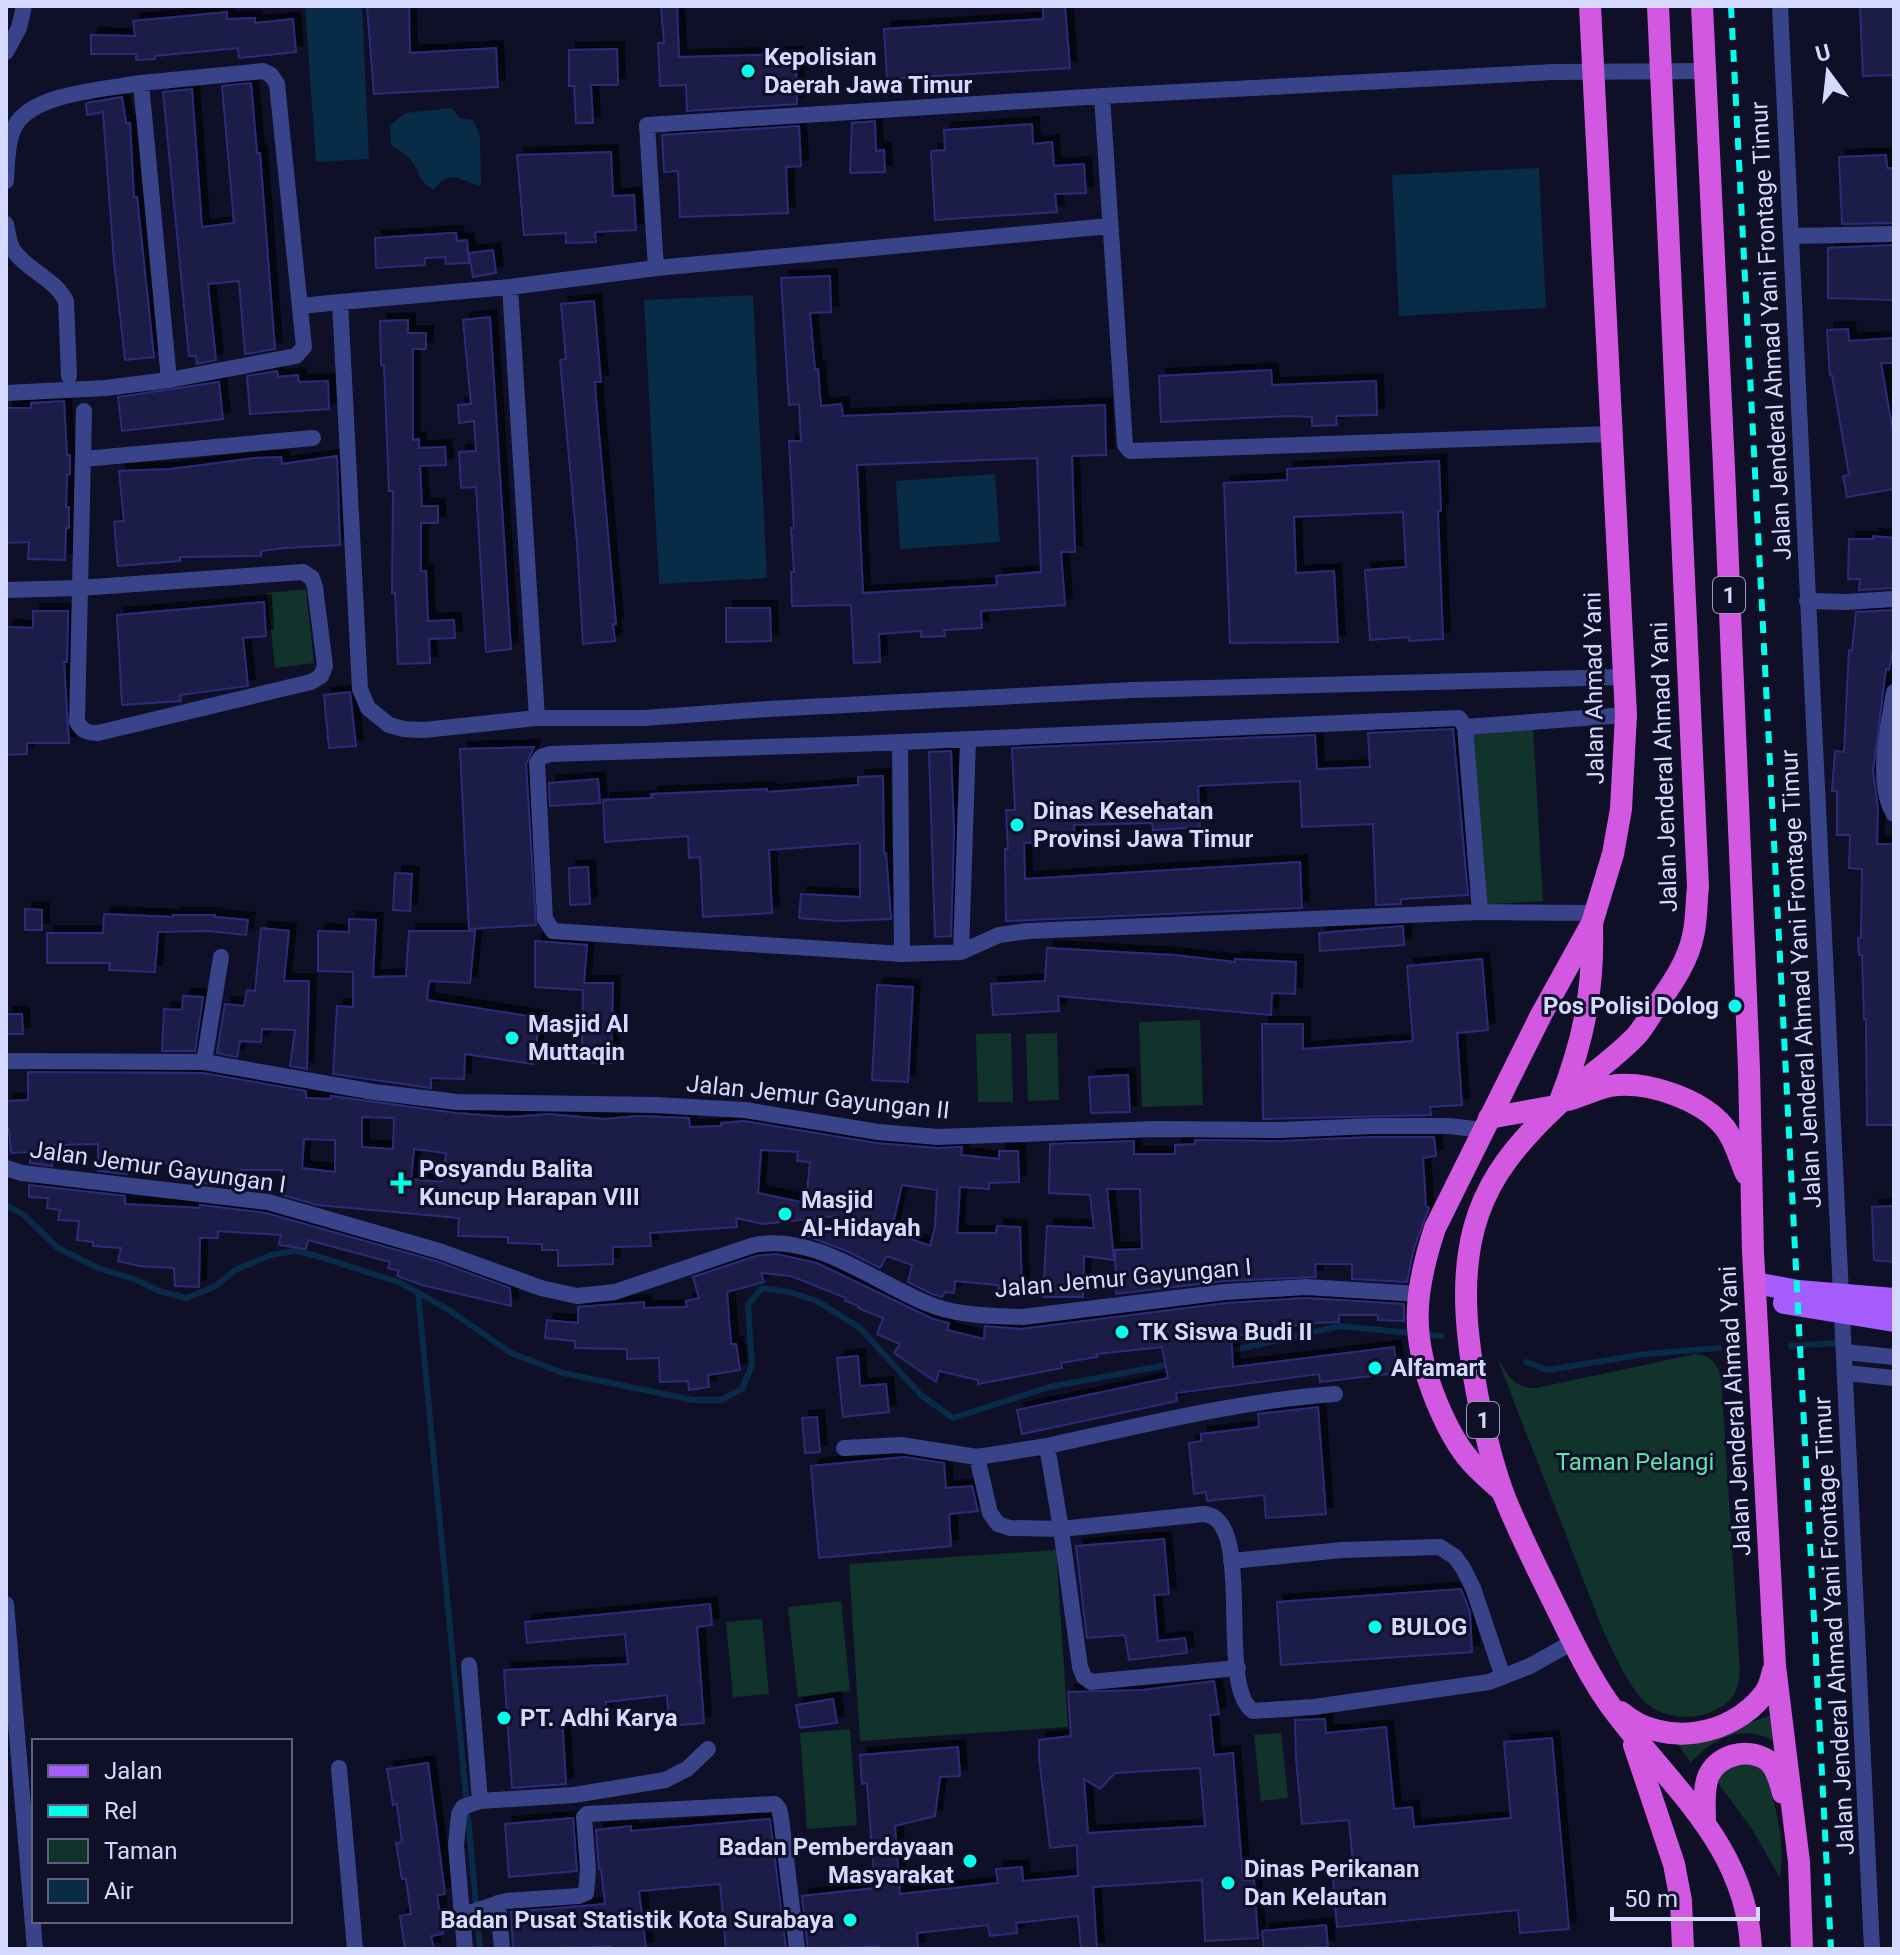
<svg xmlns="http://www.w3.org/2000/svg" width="1900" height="1955" viewBox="0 0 1900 1955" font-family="Roboto,sans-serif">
<defs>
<filter id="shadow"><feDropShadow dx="7" dy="-7" stdDeviation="0" flood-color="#0009"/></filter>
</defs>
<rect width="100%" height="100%" fill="#0f0f28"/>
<path fill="#11332c" d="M306,589L314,663L275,668L267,593Z
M1533,729L1543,901L1480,905L1470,733Z
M1200,1020L1203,1105L1142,1107L1139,1022Z
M1011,1033L1013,1102H978L976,1034Z
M1057,1033L1059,1100L1028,1101L1026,1034Z
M1696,1354C1711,1356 1716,1362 1721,1376L1740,1670C1738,1692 1733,1703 1711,1712C1689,1721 1660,1718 1643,1700C1615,1669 1592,1602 1577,1563C1550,1494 1523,1426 1497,1357C1508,1375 1513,1388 1536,1388Z
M1056,1550L1068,1727L860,1741L849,1564Z
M841,1601L850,1691L798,1697L788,1607Z
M762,1619L769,1694L733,1697L726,1622Z
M1779,1712L1776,1743C1746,1722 1712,1738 1691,1763L1677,1743L1715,1736Z
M850,1729L857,1825L807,1829L800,1733Z
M1281,1733L1288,1798L1261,1801L1254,1735Z
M1760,1759C1774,1796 1786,1839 1780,1878L1754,1832L1716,1780V1771Z"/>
<path fill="#082b48" d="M305,6H362L369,159L316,162Z
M452,108L459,118L473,120L480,135L481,186C456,180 452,167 433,190C419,180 421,176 413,163C407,155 399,150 391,145L390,125L406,113Z
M1539,168L1546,308L1399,316L1392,175Z
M753,295L767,578L659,584L644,300Z
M995,474L1000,542L900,549L896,481Z"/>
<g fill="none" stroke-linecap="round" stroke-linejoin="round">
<path stroke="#082b48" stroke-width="6" d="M6,1205L24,1215L58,1248L98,1268L137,1280L159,1291L187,1298L216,1286L235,1270L271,1255L295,1251L317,1256L401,1283L449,1310L511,1353L563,1373L693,1400H721L742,1389L752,1365L748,1305L762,1288L789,1292L817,1301L860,1328L921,1395L953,1418L1049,1387L1172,1364
M418,1292L466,1796
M1791,1346L1837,1343
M1226,1352L1340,1326L1441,1336
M1526,1362L1548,1370L1645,1354L1719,1348
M468,1817L480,1949"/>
</g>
<path fill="#1b1a4a" stroke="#2d2b77" stroke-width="2" fill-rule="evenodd" filter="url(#shadow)" d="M367,6H409L410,53L496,48L498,87L374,94Z
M661,6H677L679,57L796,54L797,104L687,111L686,85L660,86L658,43H664Z
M1043,6H1065L1070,68L887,79L884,29L1043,19Z
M1860,6H1894V75L1863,76Z
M227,12V19L255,18V23L293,19L296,52L239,58L238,48L155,56V59L136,60V54H91V35L135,36L133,21Z
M617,49L618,85H591L593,123H576L574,86H569V50Z
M251,83L257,153H260L275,349L245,354L239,281L208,284L216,360L197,364L196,356H189L163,92L192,89L202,227L234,223L222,86Z
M122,97L126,123H130L134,197H137L154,357L125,360L114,262L103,112L87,115L86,103Z
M875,121L876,151L884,150L885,172L850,173L852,123Z
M1032,124L1033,144L1052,142L1054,166L1084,164L1086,193L1055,194L1057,212L935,220L931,151L945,150L944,130Z
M799,126L801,166L786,167L788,213L680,217L678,171L664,172L662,135Z
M611,152L613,196L634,195L636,230L595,232L596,242L566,243V233L524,235L517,155Z
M1886,155L1887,168H1894V223L1842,224L1839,157Z
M451,233H456L457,241L467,240L469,263L446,264L445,257L425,258V265L376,268L375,238Z
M1894,245V300L1828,298V248Z
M493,250L496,273L473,277L469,253Z
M830,276L831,312L810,313L815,370L818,369L821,406L841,404L843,416L1105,405L1106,455L1072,456L1075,552H1061L1065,605L981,611L982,628L944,630L945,636L921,637V631L879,634L880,662L854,663L851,605L792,606L791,572H794L791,528H794L789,441H801L799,404L789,405L781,278ZM1037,458L1041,572L996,576L997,585L863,593L857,465Z
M594,301L601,382H595L596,399L616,624H613L615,641L583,644L577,543L560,360L566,359L561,304Z
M490,317L511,649L486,652L476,487L461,488L459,452L476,451L474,421L459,423L458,405L471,404L463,320Z
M408,320V333H426V349H413V440L419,439V448L445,447L446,465L420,466L422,506H438V523H421V571H426L428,621L454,620L455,638L429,639L430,663L398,664L395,593H392L393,491H389L384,365H381L380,321Z
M1848,329L1849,341L1894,338V363H1881L1894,438V489L1847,497L1843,476L1849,475L1832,375H1830L1827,330Z
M1271,370L1272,385L1376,381L1377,415L1336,416L1337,425L1312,426V417L1289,416L1161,422L1159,376Z
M277,371L278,377L298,375L299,382L328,381L329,409L250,414L247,376Z
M219,382L223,419L122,431L118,397Z
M64,401L67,455H70V474L67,475L66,507H69V528H66L65,560L28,559L29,542L6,543V408H31V403Z
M337,456L340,545L285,548L261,551V556L180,557V561L118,566L114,522L124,521L119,471L171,469L255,458L281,457L282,464Z
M1439,461L1441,511H1438L1443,639L1409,641V637L1370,640L1365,570L1406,567L1403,512L1294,517L1296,573L1334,571L1338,642L1230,643L1224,483L1287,480V469Z
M1873,536L1894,538V588L1859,590L1860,579H1848L1849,539H1873Z
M264,602L266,636L243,638L248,686L180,695L181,701L122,705L117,615Z
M726,608H770L771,641L726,642Z
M1894,610V654H1892L1889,670L1886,669L1873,771L1878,809L1877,844H1894V1125H1867L1866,1019H1864L1862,955H1859L1858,938H1861L1862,869L1849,868L1850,835H1837V791H1832L1835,751L1844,752L1849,650L1852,651L1856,612Z
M33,611H68L67,662H64L69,743H27V754L6,755V627L33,628Z
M350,692L356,746L329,748L324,695Z
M1453,729L1468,895L1401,899V904L1376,905L1373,824L1302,827L1300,781L1198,786L1200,827L1153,830L1152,823L1074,825L1075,841L1024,843L1025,879L1300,862L1302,908L1006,921L1005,849H1008L1006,810H1015L1012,748L1315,735L1317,769L1370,767L1368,733Z
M534,747L526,764L536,925L469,929L460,749Z
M951,751L954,830L951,936L935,937L929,752Z
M883,776L884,853H886L891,919L840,921L799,918L801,894L860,897V843L769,850L772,913L703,917L700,857L689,858L688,836L605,842L603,800L652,798L651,794L767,789V792L858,785V777Z
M598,779L600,803L550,806L549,783Z
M588,867L590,904L570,905L569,868Z
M395,873L412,874L410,911L393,910Z
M25,909L42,910V930H25Z
M104,914L173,917V915H215V917L248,920L246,935L207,931L158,932L155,972L109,970L110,963H47V933H103Z
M349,919L376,920L373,977L406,976L409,931H475L470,983L429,981L427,1000L540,1018L533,1064L465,1054L464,1079L431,1078V1088L333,1074L337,1006L353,1007V972L318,971V931L349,932Z
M1403,926L1404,945L1320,951L1319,933Z
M261,928L289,931L284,981H309L307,1069L290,1066L295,1030L262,1029L261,1042L240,1041L237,1057L217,1053L225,1004L244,1006L247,990L255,991Z
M535,941L587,945L584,983H613L611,1063L582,1062L583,990L535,987Z
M1047,948L1174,955L1235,962V959L1296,962L1295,994L1272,993L1271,1015L1058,996L1059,1011L993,1015L991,984L1045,981Z
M1482,959L1488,1030L1457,1033L1462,1105L1430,1107L1431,1115L1263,1119L1262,1024H1303V1049L1413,1041L1407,966Z
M877,985L913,987L908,1082L872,1080Z
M183,996L203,997L195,1051H162L164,1009L182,1010Z
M6,1014H22L23,1034H6Z
M28,1072L203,1073L306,1091V1098L331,1099V1096L456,1113L510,1117L549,1114L604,1119L637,1116L689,1118L690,1127L721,1126V1123L744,1121L876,1143L937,1148L962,1147L961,1155L999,1159V1151H1018L1019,1182L989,1183V1189L960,1187L957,1233H996L997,1226L1020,1227L1022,1288L999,1289L998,1285L955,1281L954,1293L945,1292L942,1297L930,1293L908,1282L912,1265L887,1256L880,1268L847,1251L809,1237L839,1229L836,1216L763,1224L736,1218L737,1227L650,1233L651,1246L613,1247V1264L558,1266V1250H542V1244L508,1243V1237L458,1236L459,1218L317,1205L279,1194L282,1170H241L240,1188L203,1183L204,1173L175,1170L176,1164L135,1161L134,1165L127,1164V1174L98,1171V1144L52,1145V1166L30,1163V1152L11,1153L9,1129H6V1101L28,1100ZM362,1117L394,1118L393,1149L362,1147ZM304,1139L335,1140V1172L302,1168ZM414,1149L446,1153L442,1182L411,1179ZM761,1150L798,1152L797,1161L810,1162L806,1203L758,1193ZM902,1185L937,1190L935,1227L930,1246L891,1232Z
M1128,1075L1130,1112L1091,1113L1089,1077Z
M1373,1137H1434L1436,1156L1423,1158L1426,1206L1429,1208L1414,1248L1407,1282L1352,1279V1264H1315L1316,1277L1224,1281L1116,1294L1115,1250L1142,1249L1140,1189H1107L1114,1260L1084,1256L1083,1297H1043L1047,1226L1094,1228L1090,1195L1049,1193L1050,1144L1134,1141V1154H1175V1145L1195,1144V1140L1280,1141Z
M29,1185L125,1196V1204L184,1207L200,1208V1205L266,1213L436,1261L510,1288L511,1306L422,1285L397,1276L399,1271L388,1268L390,1262L308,1240L306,1249L279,1245L281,1235L218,1231V1238H200L199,1287L175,1286L174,1268L139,1266L118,1261L121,1248L93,1246V1242L77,1240L79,1221L58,1220L60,1210L47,1208L48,1198L29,1197Z
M1894,1206V1262L1874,1260L1872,1207Z
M776,1254L817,1263L933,1319L949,1323L947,1330L984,1339L985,1326L1021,1329L1226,1303L1306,1298L1404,1304V1321L1378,1320V1315H1339V1322L1308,1323L1231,1337L1233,1367L1394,1347L1397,1373L1320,1382L1319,1374L1176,1393L1177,1401L1022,1434L1017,1410L1168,1378L1162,1347L1097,1354V1357L1061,1363L1062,1368L978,1384V1380L939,1371L936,1382L894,1353L900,1344L877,1334L883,1318L858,1308L859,1306L845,1301L846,1298L791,1276L761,1273L764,1282L727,1292L731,1344H736L740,1370L708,1375L709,1387L689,1390L688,1381L660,1382L659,1358L627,1359V1349L575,1348V1341L545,1338L547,1320L578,1323V1307L644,1302V1308L687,1307L686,1301L699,1298L693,1277L756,1256Z
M858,1356L860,1386L886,1384L889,1412L843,1417L837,1358Z
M1318,1407L1326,1514L1266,1518L1264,1495L1207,1501L1206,1492L1194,1494L1189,1443L1201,1441V1434L1259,1427L1258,1414Z
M817,1417L820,1452L805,1453L802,1418Z
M905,1457L944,1463L946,1488L972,1486L978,1511L949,1514L951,1546L819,1558L811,1466Z
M1164,1539L1169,1594L1154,1595L1158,1641L1185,1638L1187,1653L1129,1660L1125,1635L1087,1638L1076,1546Z
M1461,1589L1470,1612L1472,1652L1281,1665L1277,1602Z
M710,1604L712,1625L697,1627L704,1723L669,1726L667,1695L606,1702V1714L562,1716L566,1784L512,1788L504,1670L628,1664L625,1634L527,1643L525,1622Z
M1214,1681L1219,1714L1210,1715L1214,1755L1233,1753L1243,1880H1254L1258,1938L1205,1941L1202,1880L1093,1887L1097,1949H1081L1078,1916L1016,1923L1017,1933L990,1936L988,1925L917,1933L918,1949H880L879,1946L808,1949L802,1896L875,1888L867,1783L862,1784L860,1755L958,1747L960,1776L940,1777L935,1816L895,1826L900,1894L998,1883L996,1869L1022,1867L1023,1881L1078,1876L1077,1845L1050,1848L1039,1758V1740L1071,1736L1068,1692L1142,1690ZM1200,1768L1205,1826L1088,1833L1084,1779L1100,1789L1115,1773Z
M833,1699L837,1723L800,1728L796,1705Z
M1325,1719L1326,1733L1386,1727L1394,1809L1412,1807L1414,1827L1511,1818L1504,1742L1552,1738L1569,1929L1520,1933L1518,1910L1337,1927L1333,1878L1354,1876L1349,1820L1302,1824L1296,1758L1295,1720Z
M428,1763L445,1894L437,1895L443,1934L431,1936L434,1949H405L400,1916L411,1914L406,1879H402L396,1843L402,1842L397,1804L393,1805L387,1769Z
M573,1818L577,1871L509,1877L505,1824Z
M770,1819L786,1949H726L720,1884L639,1891L646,1949H611V1946L513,1949L511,1912L605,1904L601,1869H599L596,1830L631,1826V1831Z
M1326,1925L1328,1947L1264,1949L1262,1931Z"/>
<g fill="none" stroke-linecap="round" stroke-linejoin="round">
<path stroke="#384389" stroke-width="16" d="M1102,96L1125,445L1130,451L1610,434
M6,181C7,164 7,141 15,126C32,93 107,89 141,83
M6,224C8,233 9,243 13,250C28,271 54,278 66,301L69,376
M1110,226L656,268L510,287L340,302L360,689L368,708L389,725L404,729L424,730L537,718H644L768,709L1133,690L1623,677
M1792,236L1894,234
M656,268L647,125L1102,96L1554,72L1705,71
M510,287L537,718
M301,306L340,302
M6,393L105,388L169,380L296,356L304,347L277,84L271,75L263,71L141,83L169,380
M83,459L313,438
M6,590L79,588L303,572L312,578L315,587L325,666L321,676L311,682L98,733C88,733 82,731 77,722L84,411
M1807,601L1846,602L1894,599
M1894,692C1888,726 1875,785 1894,814
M1465,727L1626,715
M900,742L902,954
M1480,912L1465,727L1459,718L854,744L550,754L541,757L537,763L545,919L553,931L902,954L961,952L999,935L1028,931L1480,912L1595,913
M961,952L968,740
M6,1061L204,1062L374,1092L457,1102L655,1105L745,1110L878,1132L938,1137L1157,1129L1280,1130L1373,1126H1449L1483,1130
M204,1062L221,957
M6,1168L22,1173L268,1202L439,1251L541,1288L577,1296L615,1292L754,1245C814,1233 873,1281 926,1303C955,1316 992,1316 1023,1317L1225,1292L1306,1287L1419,1294
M1846,1373L1894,1378
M1335,1394C1237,1401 1143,1425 1047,1446L1061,1529L1204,1514C1257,1518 1215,1686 1253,1711L1314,1707L1489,1682L1530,1666L1573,1642
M844,1448L901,1445L977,1457L1047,1446
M977,1457L990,1513L998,1524L1010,1528L1061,1529L1080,1667L1084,1677L1091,1682L1238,1668
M1231,1561L1342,1550L1440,1547L1455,1557L1463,1568L1473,1588L1503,1677
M469,1665L480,1801
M339,1768L355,1949
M498,1903L502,1949
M462,1915L456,1845L459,1814L463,1807L480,1801L574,1795L665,1780L687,1769L708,1749
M465,1949L462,1915L506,1901L579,1896L586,1893L588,1870L584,1817L587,1814L775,1804L779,1809L781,1818L797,1949"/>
<path stroke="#384389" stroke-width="16" d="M1780,6L1872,1949
M6,52L19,28L24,6
M1845,1352L1894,1357
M6,1604L35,1949"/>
<path stroke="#a65dff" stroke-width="22" d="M1755,1283L1798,1291L1894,1299
M1784,1303L1894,1321"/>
<path stroke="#d257e1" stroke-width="22" d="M1658,6L1698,887C1696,903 1697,920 1693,936C1688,960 1674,981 1660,1001C1652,1012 1645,1026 1636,1036C1621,1052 1602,1066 1585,1080C1512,1145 1466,1192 1466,1295C1466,1351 1484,1440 1503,1493C1517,1529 1535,1564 1552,1599C1569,1633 1585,1669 1607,1701C1664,1782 1747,1842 1751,1949
M1702,6L1724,467L1749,1069L1753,1252L1775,1666L1799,1862L1802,1949
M1561,1098C1584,1039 1594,988 1592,925
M1568,1100C1582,1096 1596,1089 1610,1086C1646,1080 1702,1099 1725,1128C1735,1141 1740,1160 1746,1174
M1489,1118L1556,1106
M1503,1492C1491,1481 1477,1470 1467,1457C1454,1441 1445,1422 1437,1403C1410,1338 1413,1294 1435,1228L1541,1015L1592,923L1613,854L1621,809L1626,715L1590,6
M1621,1712C1663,1748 1731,1737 1764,1694C1769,1688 1771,1679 1773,1671
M1634,1745L1674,1864L1681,1901L1683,1949
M1705,1821C1705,1806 1703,1791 1708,1777C1717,1755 1747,1747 1767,1760C1776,1766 1780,1782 1783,1793"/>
<path stroke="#02ffec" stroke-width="6" stroke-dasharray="12 10" stroke-linecap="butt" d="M1731,6L1831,1949"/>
</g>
<g fill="#02ffec" stroke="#0f0f28" stroke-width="3">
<circle cx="748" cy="71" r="8"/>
<circle cx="1017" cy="825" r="8"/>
<circle cx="1735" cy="1006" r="8"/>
<circle cx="512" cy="1038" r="8"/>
<path d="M397 1171h8v8h8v8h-8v8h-8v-8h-8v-8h8z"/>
<circle cx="785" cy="1214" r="8"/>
<circle cx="1122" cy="1332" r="8"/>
<circle cx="1375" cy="1368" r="8"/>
<circle cx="1375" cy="1627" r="8"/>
<circle cx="504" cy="1718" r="8"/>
<circle cx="970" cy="1861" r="8"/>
<circle cx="1228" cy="1883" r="8"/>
<circle cx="850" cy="1920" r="8"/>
</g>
<g text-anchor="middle" stroke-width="6" stroke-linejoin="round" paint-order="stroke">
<g fill="#0f0f28" stroke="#9a9cbe" stroke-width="2">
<rect x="1713" y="577" width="32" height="36" rx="6"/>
<rect x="1467" y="1402" width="32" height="36" rx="6"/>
</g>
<g font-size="22" font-weight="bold" fill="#d6d9ff">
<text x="1729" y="603">1</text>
<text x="1483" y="1428">1</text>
</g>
<g font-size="24" font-weight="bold" fill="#d6d9ff" stroke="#0f0f28" text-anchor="start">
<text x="764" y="65">Kepolisian<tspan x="764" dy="28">Daerah Jawa Timur</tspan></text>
<text x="1033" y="819">Dinas Kesehatan<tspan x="1033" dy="28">Provinsi Jawa Timur</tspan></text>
<text x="1719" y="1014" text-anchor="end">Pos Polisi Dolog</text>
<text x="528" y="1032">Masjid Al<tspan x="528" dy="28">Muttaqin</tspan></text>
<text x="419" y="1177">Posyandu Balita<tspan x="419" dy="28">Kuncup Harapan VIII</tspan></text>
<text x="801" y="1208">Masjid<tspan x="801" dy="28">Al-Hidayah</tspan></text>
<text x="1138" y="1340">TK Siswa Budi II</text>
<text x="1391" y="1376">Alfamart</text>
<text x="1391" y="1635">BULOG</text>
<text x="520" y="1726">PT. Adhi Karya</text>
<text x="954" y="1855" text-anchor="end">Badan Pemberdayaan<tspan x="954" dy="28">Masyarakat</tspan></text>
<text x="1244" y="1877">Dinas Perikanan<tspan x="1244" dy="28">Dan Kelautan</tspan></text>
<text x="834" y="1928" text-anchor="end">Badan Pusat Statistik Kota Surabaya</text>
</g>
<g font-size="24" fill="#d6d9ff" stroke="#0f0f28">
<text transform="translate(1771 331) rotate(-93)" y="8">Jalan Jenderal Ahmad Yani Frontage Timur</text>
<text transform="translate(1594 688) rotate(-91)" y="8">Jalan Ahmad Yani</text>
<text transform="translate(1664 767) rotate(-92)" y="8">Jalan Jenderal Ahmad Yani</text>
<text transform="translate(1801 979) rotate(-93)" y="8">Jalan Jenderal Ahmad Yani Frontage Timur</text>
<text transform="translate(818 1097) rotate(6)" y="8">Jalan Jemur Gayungan II</text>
<text transform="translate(158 1167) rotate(8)" y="8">Jalan Jemur Gayungan I</text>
<text transform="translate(1123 1278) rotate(-5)" y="8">Jalan Jemur Gayungan I</text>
<text transform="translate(1735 1411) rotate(-93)" y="8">Jalan Jenderal Ahmad Yani</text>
<text transform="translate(1834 1626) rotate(-93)" y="8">Jalan Jenderal Ahmad Yani Frontage Timur</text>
</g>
<g font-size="24" fill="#5ce5ab" stroke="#0f0f28">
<text x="1635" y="1470">Taman Pelangi</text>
</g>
</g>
<rect width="1900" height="1955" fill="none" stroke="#d6d9ff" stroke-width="16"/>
<rect x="32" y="1739" width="260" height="184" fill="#0f0f28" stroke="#5f607e" stroke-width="2"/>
<rect x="48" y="1765" width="40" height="12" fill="#a65dff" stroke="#5f607e" stroke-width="2"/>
<text x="104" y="1779" font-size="24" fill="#d6d9ff">Jalan</text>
<rect x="48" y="1805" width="40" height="12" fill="#02ffec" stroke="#5f607e" stroke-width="2"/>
<text x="104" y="1819" font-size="24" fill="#d6d9ff">Rel</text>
<rect x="48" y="1839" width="40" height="24" fill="#11332c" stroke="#5f607e" stroke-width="2"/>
<text x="104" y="1859" font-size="24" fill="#d6d9ff">Taman</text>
<rect x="48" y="1879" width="40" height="24" fill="#082b48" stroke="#5f607e" stroke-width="2"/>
<text x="104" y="1899" font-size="24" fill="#d6d9ff">Air</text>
<g transform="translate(1828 72) rotate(345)" stroke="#0f0f28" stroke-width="6" paint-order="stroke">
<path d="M0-6L14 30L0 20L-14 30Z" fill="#d6d9ff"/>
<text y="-12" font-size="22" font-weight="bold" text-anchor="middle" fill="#d6d9ff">U</text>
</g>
<path d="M1612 1907v12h146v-12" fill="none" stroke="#d6d9ff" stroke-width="4"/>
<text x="1624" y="1907" font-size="24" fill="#d6d9ff" stroke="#0f0f28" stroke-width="6" paint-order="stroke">50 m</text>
</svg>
